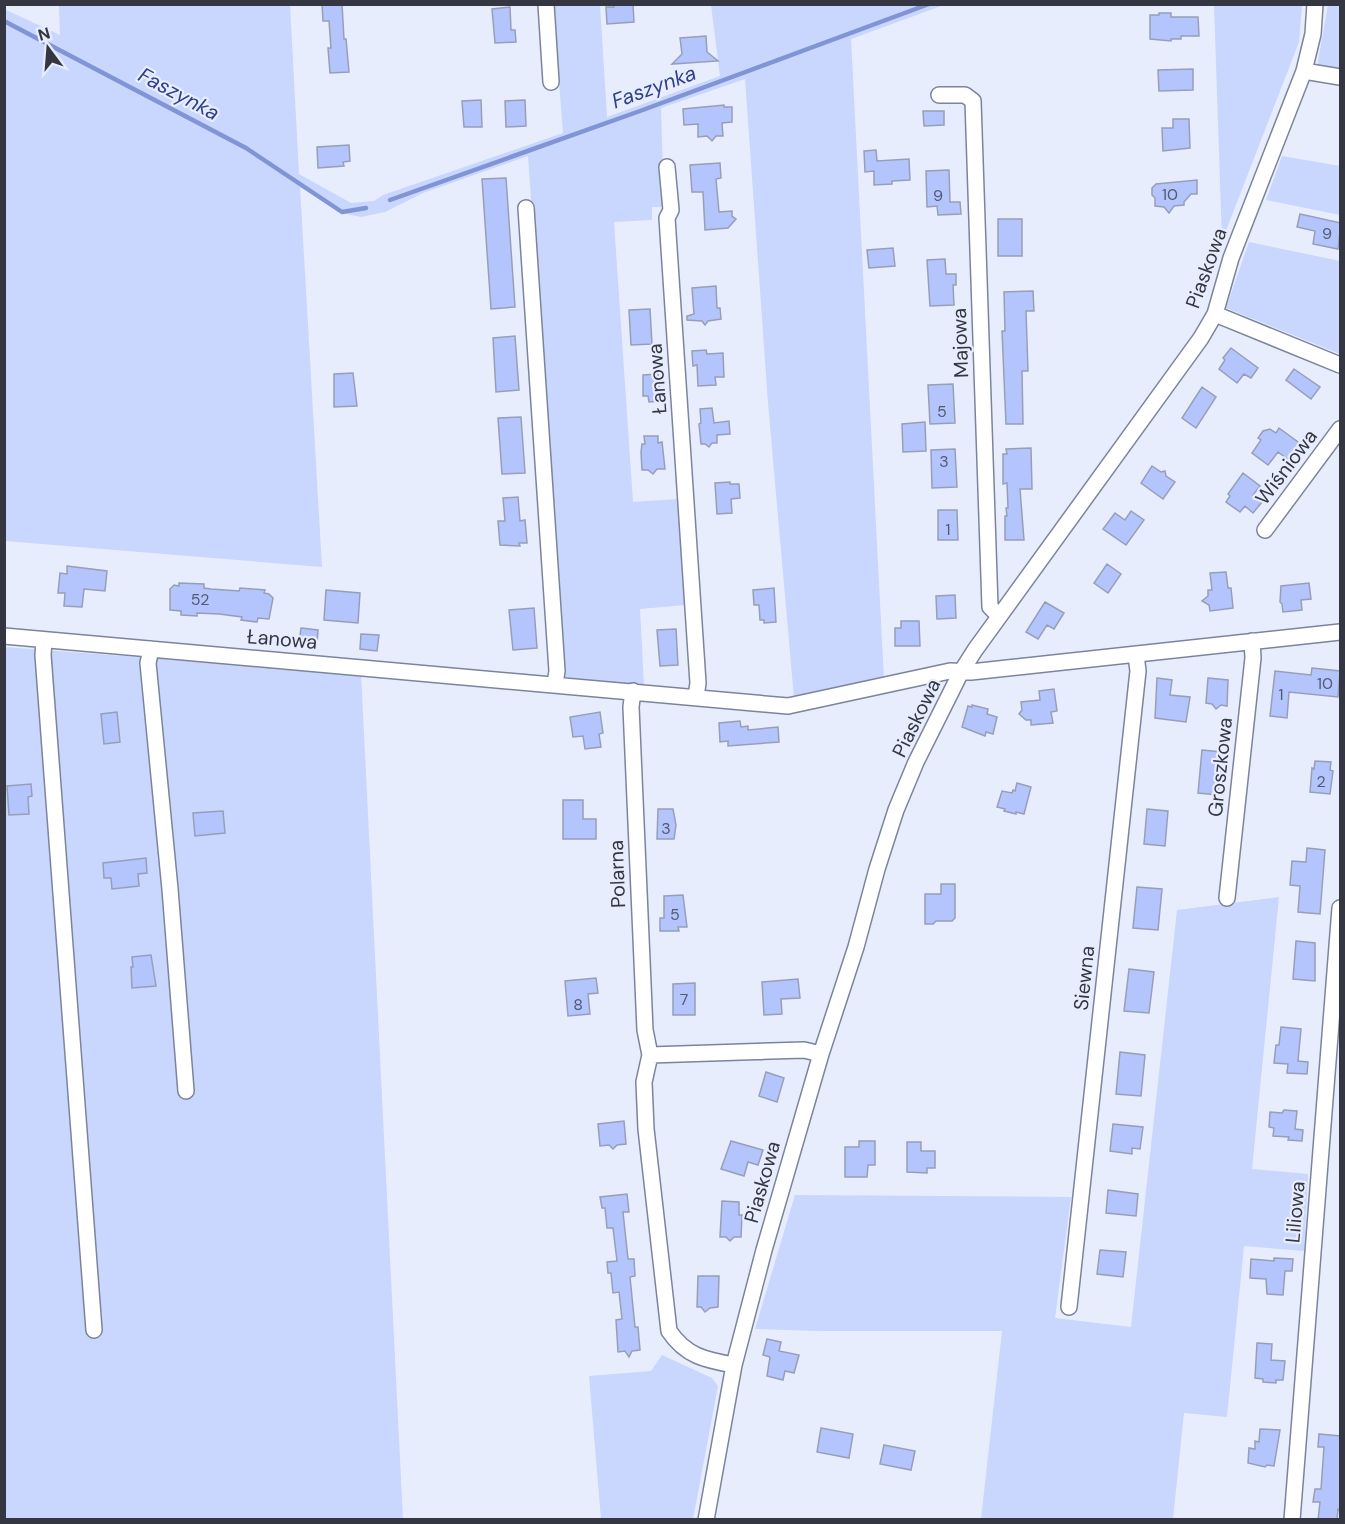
<svg xmlns="http://www.w3.org/2000/svg" width="1345" height="1524" viewBox="0 0 1345 1524" font-family="'DM Sans',sans-serif">
<rect width="100%" height="100%" fill="#e7edfd"/>
<path fill="#c9d6fd" d="M59,5H290L299,174L351,203L374,201L383,195L563,133L553,5H600L607,117L720,76L711,5H944L851,39L884,680L794,698L768,403L745,79L661,108L664,207H652V220L614,222L633,502L678,499L685,605L640,609L644,686L565,677L528,156L423,193L385,212L361,217L342,213L300,187L322,567L5,541L4,9L60,35Z
M1214,5H1302L1299,42L1222,241Z
M1328,5H1340V70L1317,67Z
M1282,156L1340,166V215L1266,200Z
M1249,242L1340,261V354L1226,308Z
M4,647L361,674L403,1519H5Z
M1279,897L1252,1169L1308,1174L1304,1251L1244,1246L1227,1417L1184,1413L1173,1519H981L1002,1331H819L755,1329L795,1195L1071,1197L1055,1318L1131,1327L1177,910Z
M662,1355L712,1378L718,1386L693,1519H601L589,1376L651,1371Z"/>
<g fill="none" stroke-linecap="round" stroke-linejoin="round">
<path stroke="#8195d6" stroke-width="4.5" d="M4,21L246,148L342,212L366,208
M390,200L640,111L929,4"/>
</g>
<path fill="#b3c5fc" stroke="#979fb8" stroke-width="1.5" d="M322,4H342L344,39H346L349,72L330,73L328,48H331L329,21H323Z
M614,4L633,5L634,22L607,24L606,7H614Z
M510,7L511,30H515L516,42L495,43L492,9Z
M1159,13H1171V17H1198L1199,36H1181V39H1171V41L1150,39V15H1159Z
M706,36L707,52L718,61L672,64L682,54L680,38Z
M1193,69V90L1159,91L1158,70Z
M481,100L482,127H464L462,101Z
M525,100L526,126L506,127L505,101Z
M724,105V107H732V122L722,123L723,136H716L712,141L707,136L698,137V124L684,125L683,109Z
M923,111H944V125L924,126Z
M1173,119H1189L1190,148L1163,151L1162,128H1173Z
M349,145L350,161L343,162L344,166L318,168L317,147Z
M876,150L877,161L909,159L910,180L892,181V184L874,185V171L865,172L864,151Z
M720,163L721,178L716,179L719,212L732,211V216L736,219L728,228L705,230L703,192H692L690,165Z
M949,170L950,202H960L961,214L938,215L937,206L927,207L926,171Z
M506,178L515,307L491,309L482,179Z
M1197,180V194H1191L1184,202V205L1174,206L1169,213L1164,207L1155,206V198L1152,195V188L1156,184Z
M1300,214L1341,223L1338,249L1313,244L1315,231L1297,227Z
M998,219H1022V256H998Z
M893,248L895,266L869,268L867,250Z
M945,259L946,274H956V285H953L954,305L930,306L927,260Z
M716,286L717,308H720L721,319L708,321L705,325L702,321L687,320V316L694,314L692,288Z
M1033,291L1034,311H1026L1028,371H1022L1023,424H1006L1002,331H1005L1004,292Z
M650,309L652,344L631,345L629,310Z
M515,336L519,390L496,392L493,338Z
M1231,348L1258,368L1251,378L1244,374L1237,383L1219,369L1225,360L1223,358Z
M706,350L707,354L723,353L724,377H715L716,385L698,386L697,365L693,366L692,351Z
M1294,369L1320,387L1311,399L1286,380Z
M353,373L357,406L334,407V374Z
M658,374L661,401L649,402L648,396H643V375Z
M953,384L955,423L930,424L928,385Z
M1202,387L1216,397L1196,428L1182,418Z
M712,408L714,423L729,421L730,434L717,435V443H712L709,447L705,444H701L699,424L701,423L700,409Z
M521,417L525,473L502,474L498,418Z
M925,422L926,451L903,452L902,424Z
M1279,428L1302,445L1290,461L1278,452L1268,465L1252,453L1261,440L1258,438L1263,431L1270,429L1276,433Z
M644,436H658V443L662,442L665,469H657L653,474L648,470H642L641,452L642,444H645Z
M1031,448L1032,489H1020L1024,540H1005V516H1007L1006,508H1008L1007,483L1003,484V454H1007L1006,449Z
M955,449L957,487L932,488L931,450Z
M1152,466L1161,472L1165,471L1166,476L1175,482L1163,499L1141,483Z
M1243,473L1260,486L1253,495L1262,502L1253,513L1245,506L1240,512L1226,502L1230,496L1228,494Z
M730,482V484H739L740,498L731,499L732,513L717,514L715,483Z
M518,497L520,521L525,520L527,543H519L520,546L500,545L498,521H505L503,498Z
M938,510H957L958,540H938Z
M1131,511L1144,520L1126,545L1103,529L1115,513L1125,520Z
M1107,564L1121,574L1108,593L1094,583Z
M67,566L107,571L105,591L84,589L82,607L64,606L65,593H58L60,573L67,574Z
M1226,572L1228,588H1231L1233,608L1210,611L1209,605L1202,601L1208,596V590H1212L1210,573Z
M179,583L204,584V588L211,589L239,591L240,588L265,590L264,593L269,594L273,598L269,619L258,618L257,622L241,620L242,617L219,614L197,613V616L181,615V611L170,610V589L174,585L179,586Z
M1309,583L1311,599L1301,600L1302,610L1283,612L1282,604L1280,602L1281,586Z
M774,588L776,622L764,623V620H760L759,605H754L753,590Z
M326,590L360,593L358,623L324,620Z
M955,595L956,618L937,619L936,596Z
M1045,602L1064,613L1054,629L1047,625L1038,639L1026,632Z
M534,608L537,648L513,650L509,610Z
M901,621H919L920,646H895V628H901Z
M301,628L318,630L317,645L299,644Z
M676,629L678,665L660,666L657,630Z
M361,634L379,635L377,651L360,649Z
M1312,668L1340,671L1338,697L1289,692L1287,718L1270,716L1275,671L1311,675Z
M1157,678L1172,680L1170,695L1190,697L1186,722L1155,718Z
M1208,678L1228,680L1227,706L1221,705L1216,709L1212,704L1206,703Z
M1054,689L1057,711L1051,712L1053,723L1031,725V720H1026L1019,714L1022,710L1021,702L1040,700L1039,691Z
M972,705L988,709L987,714L997,717L993,734L986,732L985,736L962,727L968,706L972,707Z
M117,712L120,742L104,744L101,714Z
M600,712L603,733L599,734L601,747L585,749L583,736L573,737L570,717Z
M740,721L741,727L748,726V730L778,727L779,742L728,746V741L720,742L719,723Z
M1202,750L1222,752L1218,795L1198,793Z
M1315,761L1331,762L1330,770L1333,771L1330,794L1310,792L1312,768L1314,769Z
M1017,783L1031,787L1024,814L1016,812V814L1004,811L1005,809L997,807L1002,791L1012,793L1013,790L1015,791Z
M31,784L32,796L28,797L29,814L9,815L7,786Z
M563,800H583V819H596V839H563Z
M658,809H673L676,825L674,839H657Z
M1147,809L1168,811L1165,846L1144,844Z
M223,811L225,833L195,836L193,813Z
M1307,848L1325,850L1320,914L1298,912L1300,886L1290,885L1292,861L1306,862Z
M146,858L147,873L138,874L139,886L112,889L111,878H104L103,863Z
M941,884H955V918L952,921H936L933,924H925V894H941Z
M1137,887L1162,889L1158,930L1133,928Z
M683,895L687,927H678L679,931H660V918H664V896Z
M1296,941L1315,943V981L1293,979Z
M151,955L156,986L132,988L131,967H133L132,957Z
M1129,969L1154,972L1149,1013L1124,1011Z
M596,978L598,993L588,994L590,1014L568,1016L565,981Z
M798,979L800,998L781,999L782,1014L764,1015L762,982Z
M695,983V1015H673V984Z
M1281,1027L1301,1029L1298,1061L1308,1062L1307,1074L1287,1073L1288,1064L1274,1063L1276,1045H1279Z
M1120,1052L1145,1055L1141,1096L1116,1094Z
M766,1072L784,1078L777,1102L759,1096Z
M1284,1110L1297,1111L1295,1129L1303,1130L1302,1141L1288,1140L1289,1137L1273,1136L1274,1128L1269,1127L1270,1112L1282,1113Z
M624,1121L626,1144L617,1145L613,1149L609,1145L600,1146L598,1124Z
M1113,1124L1143,1127L1140,1149L1132,1148V1154L1110,1151Z
M731,1141L763,1150L758,1165L748,1162L744,1176L721,1169Z
M859,1141H875V1165H868L867,1177H845V1147H859Z
M907,1142H921V1151H935V1168H927V1173L907,1172Z
M1108,1190L1138,1194L1136,1216L1106,1213Z
M627,1194L629,1212H623L628,1259H634L635,1276L630,1277L635,1327H638L640,1350L632,1351L629,1357L625,1351L618,1352L616,1320L622,1319L619,1292L613,1293L611,1273H608L607,1262L617,1261L613,1228H607L605,1208H602L600,1197Z
M722,1201L739,1202V1215H742L741,1237H734L730,1241L726,1237H720Z
M1100,1250L1126,1252L1123,1277L1097,1274Z
M1274,1258L1293,1259L1292,1271H1285L1283,1295L1267,1294L1266,1279L1250,1278L1251,1259L1274,1261Z
M698,1276H719L718,1307L710,1308L705,1312L701,1307H697Z
M767,1339L781,1342L779,1351L799,1355L794,1373L785,1371L783,1380L767,1376L770,1357L763,1355Z
M1257,1343L1272,1344L1271,1360L1285,1361L1283,1380H1276V1383L1263,1382V1379L1255,1378Z
M821,1428L853,1434L849,1458L817,1452Z
M1260,1429L1280,1430L1274,1466L1267,1465L1265,1467L1248,1463L1249,1448L1255,1449V1441L1259,1442Z
M1319,1434L1341,1436V1510L1338,1509L1337,1520H1318L1320,1502H1313L1315,1489H1321L1324,1447H1318Z
M884,1445L915,1451L911,1470L880,1464Z"/>
<g fill="none" stroke-linecap="round" stroke-linejoin="round">
<g stroke="#7c849c" stroke-width="18">
<path id="minor" d="M546,4L551,82
M1304,71L1340,77
M939,95H965L973,101L990,607L999,616
M667,167L671,210L667,218L698,683L696,697
M526,208L557,671L555,684
M1215,314L1340,365
M1265,530L1340,429
M4,636L788,706L950,671L971,672L1340,632
M44,640L43,655L94,1330
M151,649L148,663L170,889L186,1091
M633,691L631,707L645,1030L650,1055L644,1082L646,1129L669,1331C686,1356 705,1360 734,1365
M1227,898L1253,658L1252,641
M650,1055L804,1050L821,1054
M1069,1307L1138,671L1136,655
M706,1520L734,1365L764,1250L821,1054L856,947L877,869L896,810L916,762L961,672L975,650L1201,338L1215,314L1231,258L1304,71L1313,34L1315,4
M1292,1520L1340,908"/>
</g>
<use href="#minor" stroke="#fff" stroke-width="15"/>
</g>
<g text-anchor="middle" stroke-width="4.5" stroke-linejoin="round" paint-order="stroke">
<g font-size="16" fill="#545a70">
<text x="1170" y="200">10</text>
<text x="938" y="201">9</text>
<text x="1327" y="239">9</text>
<text x="942" y="417">5</text>
<text x="944" y="467">3</text>
<text x="948" y="535">1</text>
<text x="200" y="605">52</text>
<text x="1325" y="689">10</text>
<text x="1281" y="700">1</text>
<text x="1321" y="787">2</text>
<text x="666" y="834">3</text>
<text x="675" y="920">5</text>
<text x="684" y="1005">7</text>
<text x="578" y="1010">8</text>
</g>
<g font-size="20" fill="#343741" stroke="#e7edfd">
<text transform="translate(1206 268) rotate(-70)" y="7">Piaskowa</text>
<text transform="translate(960 343) rotate(-92)" y="7">Majowa</text>
<text transform="translate(657 379) rotate(-94)" y="7">Łanowa</text>
<text transform="translate(1286 467) rotate(-53)" y="7">Wiśniowa</text>
<text transform="translate(282 639) rotate(5)" y="7">Łanowa</text>
<text transform="translate(916 718) rotate(-64)" y="7">Piaskowa</text>
<text transform="translate(1220 767) rotate(-84)" y="7">Groszkowa</text>
<text transform="translate(617 874) rotate(-92)" y="7">Polarna</text>
<text transform="translate(1084 978) rotate(-84)" y="7">Siewna</text>
<text transform="translate(762 1182) rotate(-74)" y="7">Piaskowa</text>
<text transform="translate(1295 1212) rotate(-85)" y="7">Liliowa</text>
</g>
<g font-size="21" font-style="italic" fill="#2e3f8c" stroke="#e7edfd">
<text transform="translate(654 87) rotate(-20)" y="7">Faszynka</text>
<text transform="translate(179 94) rotate(28)" y="7">Faszynka</text>
</g>
</g>
<rect width="1345" height="1524" fill="none" stroke="#343741" stroke-width="12"/>
<g transform="translate(48 48) rotate(344)" stroke="#e7edfd" stroke-width="4.5" paint-order="stroke">
<path d="M0-4.5L10 22L0 15L-10 22Z" fill="#343741"/>
<text y="-9" font-size="16" font-weight="bold" text-anchor="middle" fill="#343741">N</text>
</g>
</svg>
